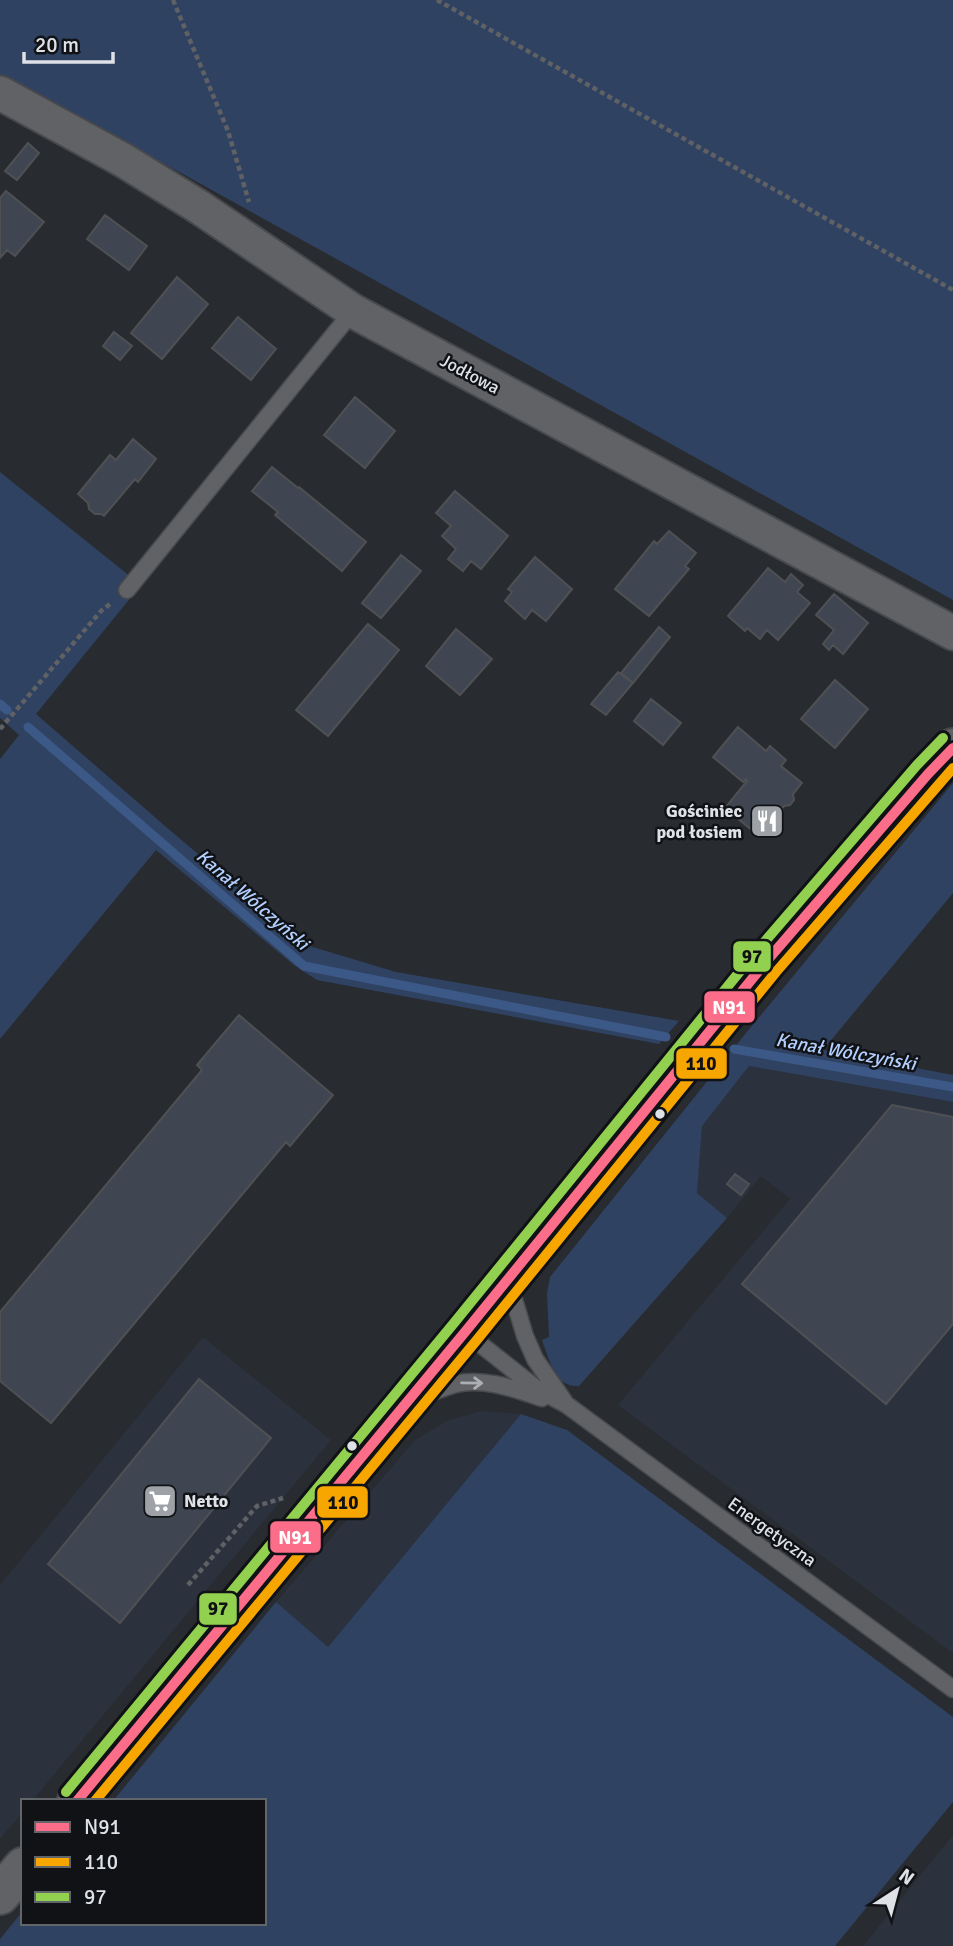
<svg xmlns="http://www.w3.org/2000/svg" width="953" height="1946" viewBox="0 0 953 1946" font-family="Signika,sans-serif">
<rect width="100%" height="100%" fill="#282b2f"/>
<path fill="#2b323e" d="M749,1066L953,1102V1653L618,1405L790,1199L761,1176L727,1218L697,1193L702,1126Z
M203,1337L331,1440L32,1801H23V1812L0,1839V1585Z
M482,1411L521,1414L327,1648L276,1602L414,1441L446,1421Z
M953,1835V1946H863Z"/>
<path fill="#304261" d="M0,0H953V600L181,173L0,78Z
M0,472L141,585L36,714L172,832L306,945L396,972L679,1021L659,1044L317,980L295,966L156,850L0,1039V759L19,735L0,718Z
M953,783V893L823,1050L953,1075V1102L749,1066L702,1126L697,1193L727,1218L579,1386C575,1386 571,1386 567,1384C553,1378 547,1353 542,1340L549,1337L547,1293L550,1277L746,1033Z
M521,1414L567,1430L953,1717V1802L835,1946H0V1939L23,1911V1923H264V1801H113L276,1602L328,1647Z"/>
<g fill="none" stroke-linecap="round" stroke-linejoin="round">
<path stroke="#3b5886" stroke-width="9" d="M0,704L7,710
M28,727L304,966L666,1037
M734,1049L953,1087"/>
</g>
<path fill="#404651" stroke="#4f5054" stroke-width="2" d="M28,143L39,153L17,180L5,171Z
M6,191L44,222L15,256L7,250L0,258V198Z
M105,215L147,246L129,270L87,239Z
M177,277L208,304L162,359L131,333Z
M238,317L276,349L251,380L212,348Z
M114,332L132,346L120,360L103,346Z
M355,397L395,431L365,468L324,435Z
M133,439L156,459L138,482L135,479L104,516L101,514H95L89,509L88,503L78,494L110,455L116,460Z
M272,467L298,488L299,487L366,542L342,571L275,515L278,512L252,491Z
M455,491L508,536L481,569L471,561L463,571L448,559L456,549L442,536L451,526L436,513Z
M669,531L696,553L685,566L689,569L649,616L615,589L654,541L657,544Z
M401,555L421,571L381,618L362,603Z
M535,557L572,589L546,621L532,610L525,619L505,601L512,592L508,589Z
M768,568L785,582L791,574L803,585L797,592L810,603L778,640L767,630L760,639L747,628L745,631L728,616Z
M834,594L868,623L843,654L833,645L829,650L823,644L834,630L816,615Z
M368,624L399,650L328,736L296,710Z
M659,627L670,637L633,683L621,673Z
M456,629L492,659L460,695L426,666Z
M618,672L633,683L606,715L591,704Z
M835,680L868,709L835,748L801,719Z
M651,699L681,723L663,745L634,721Z
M738,727L766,751L770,746L786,760L781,766L802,783L793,794L794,800L790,805L784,806L759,836L725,808L747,781L746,779L743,782L713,757Z
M239,1015L333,1095L290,1146L286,1142L51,1423L0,1381V1312L202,1070L197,1065Z
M892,1105L953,1117V1324L886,1404L742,1284Z
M735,1174L749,1184L741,1195L727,1184Z
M199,1379L271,1438L120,1623L48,1564Z"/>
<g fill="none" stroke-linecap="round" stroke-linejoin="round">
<g stroke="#47494d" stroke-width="19">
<path id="lane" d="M127,590L353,311
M509,1283L525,1336L535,1359L564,1401
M465,1332L537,1389L567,1405L953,1689
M425,1395C435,1391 445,1387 456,1384C483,1377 515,1389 542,1398"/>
</g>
<g stroke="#47494d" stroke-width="37">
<path id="street" d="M0,93L123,160L199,207L353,311L953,633"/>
</g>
<g stroke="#47494d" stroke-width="42">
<path id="secondary" d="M77,1801L465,1332L765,963L928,774L953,748
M0,1895L23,1867"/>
</g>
<path stroke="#5f6164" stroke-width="4.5" stroke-dasharray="5 3.5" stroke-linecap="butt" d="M173,0L228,131L249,202
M437,0L953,290
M0,729L101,611L110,604
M188,1585L257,1506L283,1498"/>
<use href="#lane" stroke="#606265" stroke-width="16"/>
<use href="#street" stroke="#606265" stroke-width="33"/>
<use href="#secondary" stroke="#606265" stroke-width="38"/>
<g stroke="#101216" stroke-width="16">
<path id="bus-1" d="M77,1801L465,1332L765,963L928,774L953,748"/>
</g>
<g stroke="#101216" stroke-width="16">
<path id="bus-2" d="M95,1801L476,1341L776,972L953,768"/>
</g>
<g stroke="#101216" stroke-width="16">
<path id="bus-3" d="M66,1792L454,1323L754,954L917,765L943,738"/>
</g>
<use href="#bus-1" stroke="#fb6d88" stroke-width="10"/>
<use href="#bus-2" stroke="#f7a600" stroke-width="10"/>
<use href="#bus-3" stroke="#92d050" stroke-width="10"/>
</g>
<defs><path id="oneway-shaft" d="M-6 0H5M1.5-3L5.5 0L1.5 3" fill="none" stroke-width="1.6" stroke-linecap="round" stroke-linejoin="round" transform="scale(1.75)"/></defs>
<use stroke="#acafb3" href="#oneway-shaft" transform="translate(472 1383) rotate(1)"/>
<defs>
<g id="restaurant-square" transform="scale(1.75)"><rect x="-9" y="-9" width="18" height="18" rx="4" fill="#9ea2a7" stroke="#101216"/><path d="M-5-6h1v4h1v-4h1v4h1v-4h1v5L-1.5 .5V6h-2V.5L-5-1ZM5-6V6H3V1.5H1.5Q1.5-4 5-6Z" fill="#fff"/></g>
<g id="supermarket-square" transform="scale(1.75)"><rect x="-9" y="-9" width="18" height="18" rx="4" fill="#9ea2a7" stroke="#101216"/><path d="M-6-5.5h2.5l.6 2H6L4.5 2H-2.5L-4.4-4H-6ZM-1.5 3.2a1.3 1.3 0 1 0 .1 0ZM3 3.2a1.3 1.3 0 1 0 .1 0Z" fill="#fff"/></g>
</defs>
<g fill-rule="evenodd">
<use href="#restaurant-square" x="767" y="821"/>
<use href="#supermarket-square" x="160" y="1501"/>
</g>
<g fill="#dee2e7" stroke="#101216" stroke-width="2.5">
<circle cx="660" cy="1114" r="6"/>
<circle cx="352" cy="1446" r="6"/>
</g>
<g text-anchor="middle" stroke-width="5" stroke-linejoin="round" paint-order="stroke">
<g font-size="18" fill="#dee2e7" stroke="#101216">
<text transform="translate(470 374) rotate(28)" y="6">Jodłowa</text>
<text transform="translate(772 1532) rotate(36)" y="6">Energetyczna</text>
</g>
<g font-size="18" font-weight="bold" fill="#dee2e7" stroke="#101216" text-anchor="end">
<text x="742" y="817">Gościniec<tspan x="742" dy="21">pod łosiem</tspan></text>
<text x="184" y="1507" text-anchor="start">Netto</text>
</g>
<g font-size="19" font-style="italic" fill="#b2cffe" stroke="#101216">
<text transform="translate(253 899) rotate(41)" y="7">Kanał Wólczyński</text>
<text transform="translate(846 1051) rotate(10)" y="7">Kanał Wólczyński</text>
</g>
</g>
<g stroke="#101216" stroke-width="2.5">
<rect x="732" y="940" width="40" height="33" rx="7" fill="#92d050"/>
<rect x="703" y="990" width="53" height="34" rx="7" fill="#fb6d88"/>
<rect x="675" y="1047" width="53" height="33" rx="7" fill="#f7a600"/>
<rect x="316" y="1485" width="53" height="34" rx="7" fill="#f7a600"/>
<rect x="269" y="1520" width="53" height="34" rx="7" fill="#fb6d88"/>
<rect x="198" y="1592" width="40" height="34" rx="7" fill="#92d050"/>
</g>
<g font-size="19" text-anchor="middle" font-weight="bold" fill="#fff">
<text x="729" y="1014">N91</text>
<text x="295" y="1544">N91</text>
</g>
<g font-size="19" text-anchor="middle" font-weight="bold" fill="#111">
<text x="752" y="963">97</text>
<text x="701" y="1070">110</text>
<text x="343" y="1509">110</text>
<text x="218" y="1615">97</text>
</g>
<rect x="21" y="1799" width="245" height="126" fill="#101216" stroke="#62656a" stroke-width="2"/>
<rect x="35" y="1822" width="35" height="10" fill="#fb6d88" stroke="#62656a" stroke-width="2"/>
<text x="84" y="1834" font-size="21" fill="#dee2e7">N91</text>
<rect x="35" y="1857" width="35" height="10" fill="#f7a600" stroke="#62656a" stroke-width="2"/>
<text x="84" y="1869" font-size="21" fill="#dee2e7">110</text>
<rect x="35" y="1892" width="35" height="10" fill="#92d050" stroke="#62656a" stroke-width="2"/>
<text x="84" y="1904" font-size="21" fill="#dee2e7">97</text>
<g transform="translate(897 1890) rotate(36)" stroke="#101216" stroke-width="5" paint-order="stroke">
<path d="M0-5L12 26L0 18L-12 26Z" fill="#dee2e7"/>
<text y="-10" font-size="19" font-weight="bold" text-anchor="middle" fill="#dee2e7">N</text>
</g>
<path d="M24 52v10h89v-10" fill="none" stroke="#dee2e7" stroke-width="3.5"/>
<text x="35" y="52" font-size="21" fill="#dee2e7" stroke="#101216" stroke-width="5" paint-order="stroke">20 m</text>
</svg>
